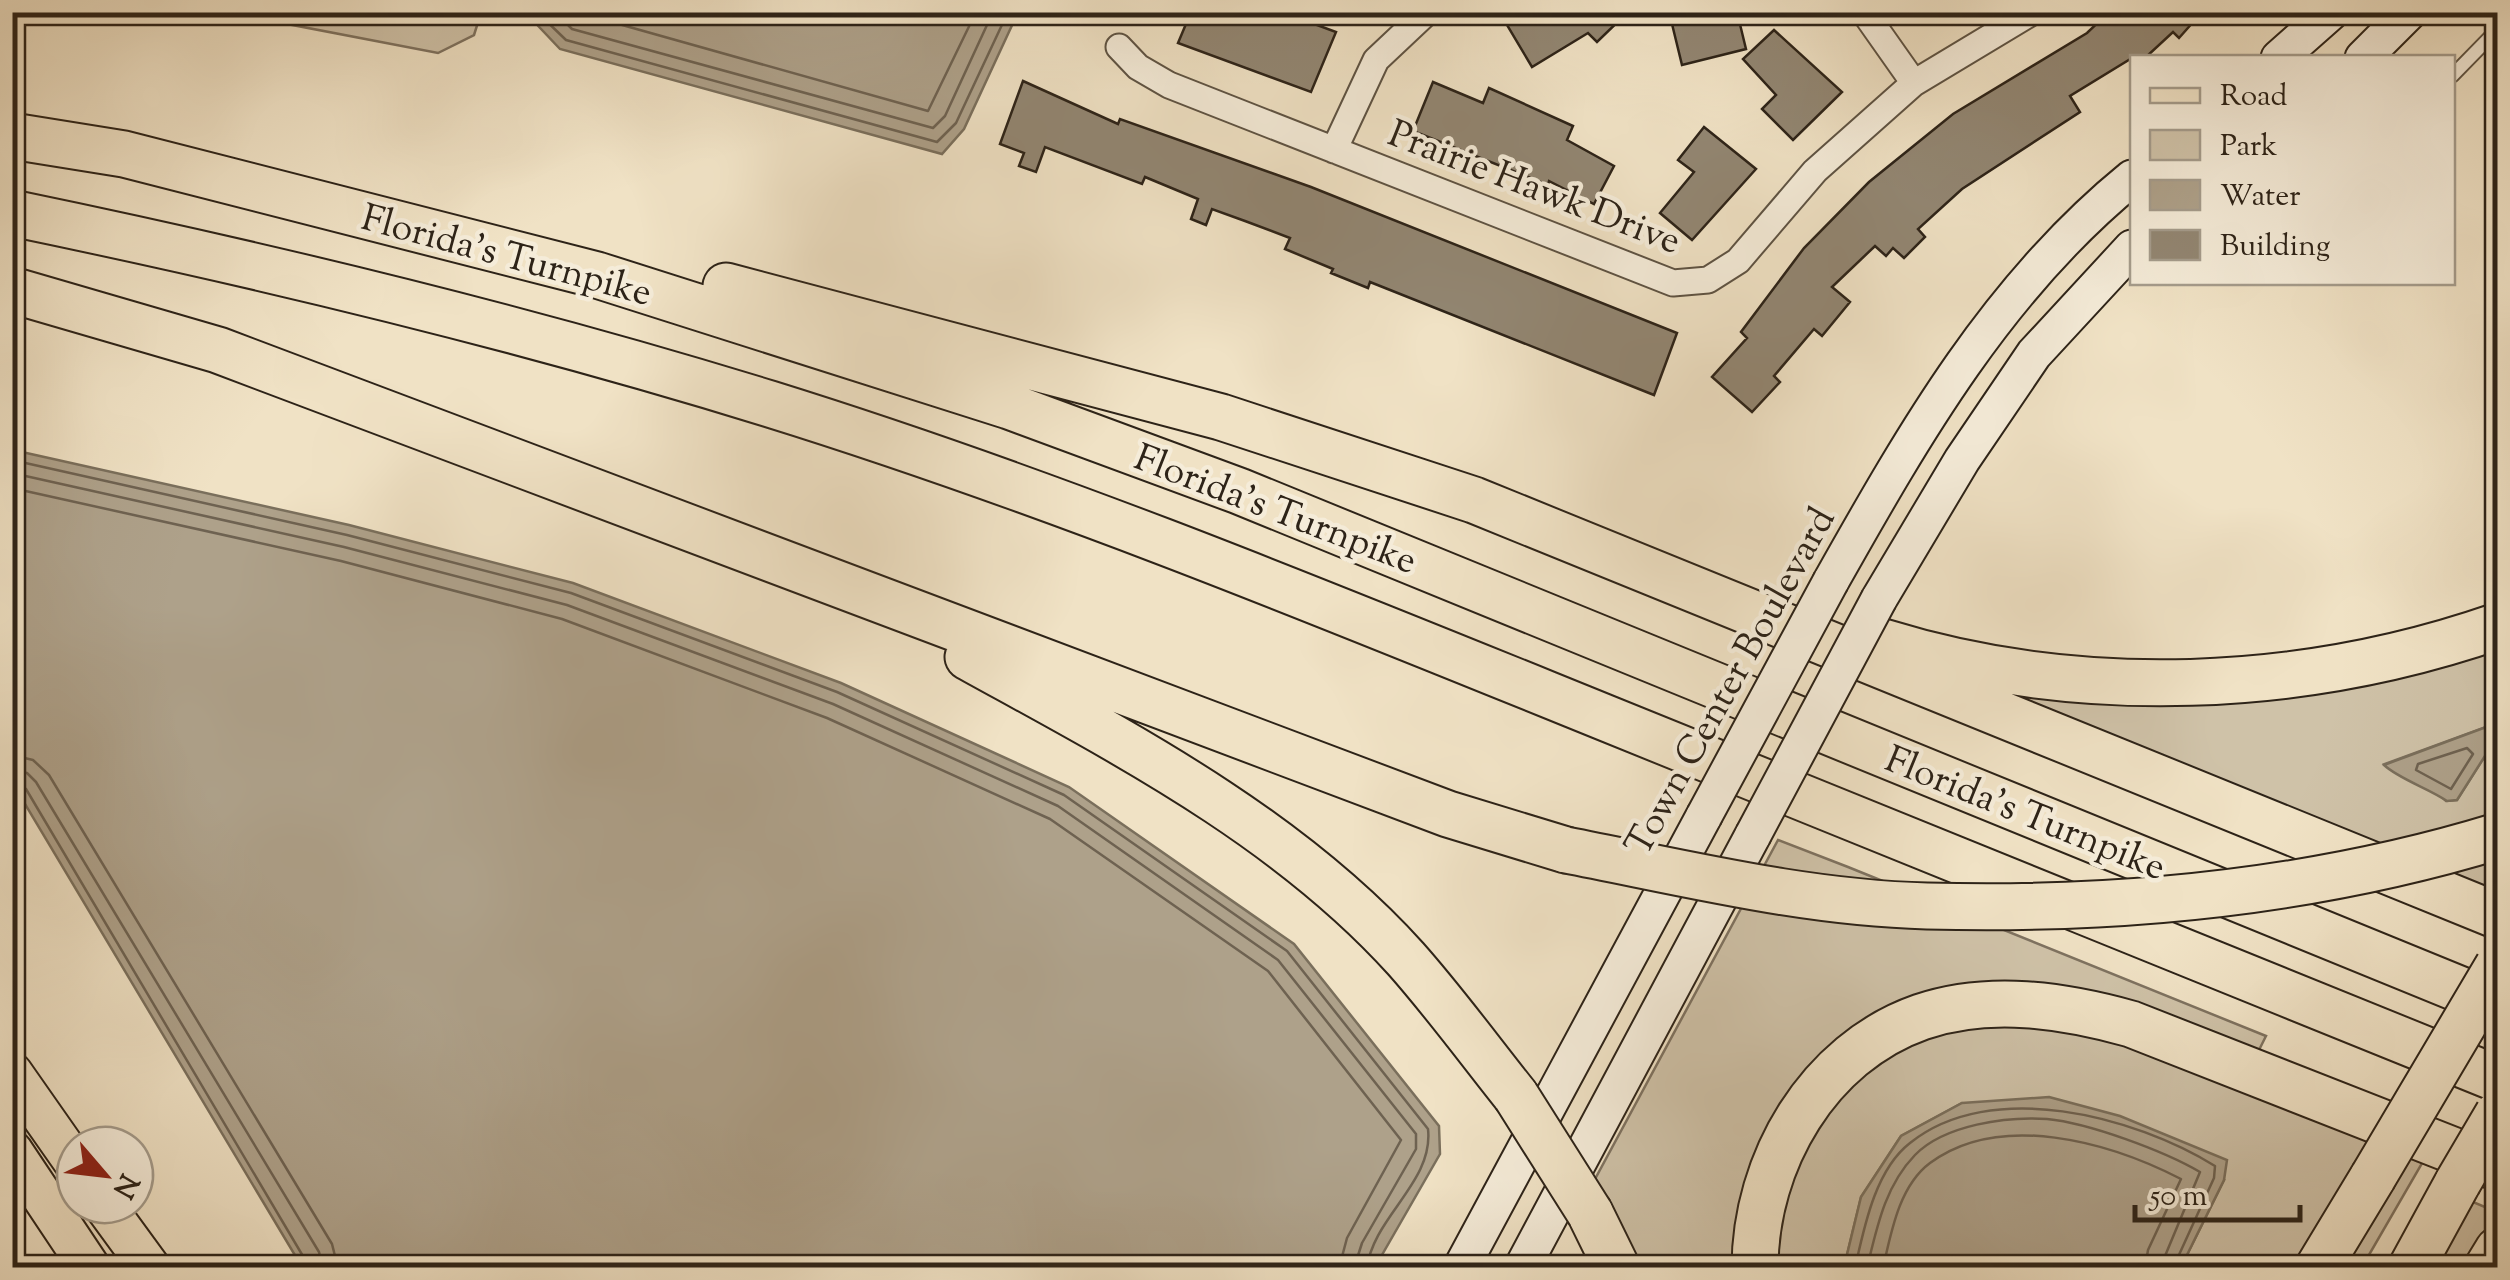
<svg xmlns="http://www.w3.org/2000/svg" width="2510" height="1280" viewBox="0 0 2510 1280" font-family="'Sorts Mill Goudy',serif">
<rect width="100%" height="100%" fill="#f0e2c5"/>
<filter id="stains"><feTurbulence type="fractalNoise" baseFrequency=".002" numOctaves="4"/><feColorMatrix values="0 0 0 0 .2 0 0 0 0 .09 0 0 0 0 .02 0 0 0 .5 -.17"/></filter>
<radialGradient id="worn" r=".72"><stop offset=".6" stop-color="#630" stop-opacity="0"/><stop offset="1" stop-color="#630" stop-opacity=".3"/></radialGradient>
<path fill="#cfc2a8" stroke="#7e7260" stroke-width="2.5" d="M230,13H481L474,35L438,53Z
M2497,643V723L2385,764L2432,788L2446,801L2457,800L2497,737V898L1951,671L1999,680Z
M1778,840L1848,867L2266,1036L2257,1054L2146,1010L1857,1033L1737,1267H1637L1594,1181Z
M2057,1021L2381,1134L2302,1267H2181L2224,1180L1962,1103L1901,1136L1861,1197L1844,1267L1770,1268L1788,1168L1856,1075L1936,1030Z
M2410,1146L2428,1153L2362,1267L2338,1268Z
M2454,1194L2497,1212V1219L2465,1267L2412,1268Z"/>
<path fill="#aea18a" stroke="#7a6f5c" stroke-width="2.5" d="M526,13V12L1023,13L1014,21L964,129L942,154L560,49Z
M13,450L349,525L573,583L841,683L1069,787L1294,944L1439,1126L1440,1154L1375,1267H302L13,784Z
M2497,723V737L2457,800L2447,801C2428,788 2399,779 2384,765Z
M2049,1097L2120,1116L2227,1160L2224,1180L2181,1267H1844L1861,1197L1901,1136L1962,1103Z"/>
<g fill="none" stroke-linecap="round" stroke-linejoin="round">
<path stroke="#6e6251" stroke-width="2.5" d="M537,12L566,40L937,142L956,123L1008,12
M555,12L572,29L933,128L945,116L993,12
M576,12L928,111L976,12
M12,460L347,535L571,593L837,692L1064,795L1287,951L1428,1129C1434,1182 1373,1217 1367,1268
M12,473L344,547L567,605L833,704L1058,806L1278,960L1416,1134V1149L1362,1243L1354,1268
M12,488L341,561L562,619L827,718L1050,819L1268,971L1401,1140L1347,1238L1339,1268
M2467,748L2473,754L2451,789L2416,770L2418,764Z
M12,755L33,760L49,775L332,1244L338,1268
M12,770L27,773L36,782L319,1252L323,1268
M12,783L26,789L310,1268
M1855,1268C1864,1228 1875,1170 1910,1143C1991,1078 2134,1116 2215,1166L2214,1178L2173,1268
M1867,1268C1877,1227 1885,1186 1915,1155C1944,1125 2007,1116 2047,1119C2089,1123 2164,1151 2200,1172L2160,1268
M1883,1268C1891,1233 1899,1186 1930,1163C2000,1111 2109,1142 2181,1179L2148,1250L2145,1268"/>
</g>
<path fill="#928672" stroke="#2d2318" stroke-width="2.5" d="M1191,12H1221L1240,21L1244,12H1282L1336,32L1311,92L1178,43Z
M1517,12H1628L1597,42L1588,33L1532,67L1504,20Z
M1718,12H1737L1746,49L1682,65L1672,24Z
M2109,12H2202L2179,38L2173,32L2145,58H2132L2070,96L2080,112L1962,189L1918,229L1925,237L1904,258L1893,248L1886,256L1875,246L1832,287L1850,302L1822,336L1814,329L1774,376L1780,382L1752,412L1712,377L1747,338L1741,332L1804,248L1869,182L1953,114L2087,33Z
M1774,30L1842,92L1793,140L1762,109L1776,95L1743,59Z
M1023,81L1118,124L1120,119L1311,187L1677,333L1654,395L1370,282L1368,288L1331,273L1333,269L1285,249L1290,238L1245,221L1212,209L1206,225L1191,219L1198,199L1145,177L1142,184L1045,147L1036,172L1019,166L1024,153L1000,144Z
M1433,82L1483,103L1489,88L1573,126L1567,140L1614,166L1594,204L1549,181L1548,185L1413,131Z
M1704,127L1756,169L1692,240L1660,213L1694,172L1678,160Z"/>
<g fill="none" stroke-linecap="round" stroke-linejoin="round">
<g stroke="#5e5343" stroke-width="16">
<path id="service" d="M2452,76L2498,29"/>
</g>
<g stroke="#5e5343" stroke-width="29">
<path id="minor" d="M1864,12L1914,83
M1119,47L1138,67L1169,85L1673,283L1708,280L1738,261L1815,171L1914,83L2032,12
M1334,150L1376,60L1427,12"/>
</g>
<g stroke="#2d2318" stroke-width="39">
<path id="secondary" d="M2279,58L2331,12
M2363,58L2409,12
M1831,581C1915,432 1998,287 2132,178
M1879,599L1962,460L2034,354L2132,248
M1461,1268L1704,816
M1522,1268L1753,835"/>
</g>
<g stroke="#2d2318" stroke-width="44">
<path id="primary" d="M12,1073L75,1163
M12,1151L90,1268
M104,1205L150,1268"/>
</g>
<g stroke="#2d2318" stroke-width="49">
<path id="motorway" d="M12,136L124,154L597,275L1009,406L1239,491L2498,1005
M12,213C268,266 521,327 770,404C1053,492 1327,605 1601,716C1900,837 2199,958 2498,1079
M726,286L1221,417L1474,500L2498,916
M12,290L218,350L1448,814L1566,850
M1883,642C2081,703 2302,694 2498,626
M968,657C1122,742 1286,826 1406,959C1445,1003 1480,1051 1516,1096
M1590,1213L1617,1268
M1755,1268C1755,1162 1818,1053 1921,1017C1989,994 2063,1005 2131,1024L2498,1168
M2318,1268L2373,1177
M2411,1268L2458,1182
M2487,1268L2498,1250"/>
</g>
<use href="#service" stroke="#f5ecd9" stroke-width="12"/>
<use href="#minor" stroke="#f5ecd9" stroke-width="25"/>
<use href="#secondary" stroke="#f5ecd9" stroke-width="35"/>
<use href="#primary" stroke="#f0e2c5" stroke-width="40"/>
<use href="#motorway" stroke="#f0e2c5" stroke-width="45"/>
<g stroke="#2d2318" stroke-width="39" stroke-linecap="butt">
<path id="secondary-bridge" d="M1704,816L1831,581
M1753,835L1879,599"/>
</g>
<g stroke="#2d2318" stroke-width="49" stroke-linecap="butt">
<path id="motorway-bridge" d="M1566,850C1685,873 1805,903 1927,906C2117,911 2315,892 2498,836
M1516,1096L1590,1213
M2373,1177L2498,966
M2458,1182L2498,1114"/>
</g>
<use href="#secondary-bridge" stroke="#f5ecd9" stroke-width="35"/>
<use href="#motorway-bridge" stroke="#f0e2c5" stroke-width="45"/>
</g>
<g text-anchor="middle" stroke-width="9" stroke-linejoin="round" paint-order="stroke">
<g font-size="38" fill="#2d2318" stroke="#f5ecd9">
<text transform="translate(1535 186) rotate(21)" y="13">Prairie Hawk Drive</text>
<text transform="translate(507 254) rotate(15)" y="13">Florida's Turnpike</text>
<text transform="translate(1276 508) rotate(21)" y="13">Florida's Turnpike</text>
<text transform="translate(1729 681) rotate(-61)" y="13">Town Center Boulevard</text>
<text transform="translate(2026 812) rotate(22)" y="13">Florida's Turnpike</text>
</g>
</g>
<rect width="2510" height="1280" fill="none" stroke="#f0e2c5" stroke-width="50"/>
<rect x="15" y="15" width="2480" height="1250" fill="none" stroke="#2d2318" stroke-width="5"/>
<rect x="25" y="25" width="2460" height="1230" fill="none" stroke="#2d2318" stroke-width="2.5"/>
<rect x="2130" y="55" width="325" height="230" fill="#f5ecd9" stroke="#a59c8c" stroke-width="2.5"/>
<rect x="2150" y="88" width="50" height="15" fill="#f0e2c5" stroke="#a59c8c" stroke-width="2.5"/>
<text x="2220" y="105" font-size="30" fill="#2d2318">Road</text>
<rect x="2150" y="130" width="50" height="30" fill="#cfc2a8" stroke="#a59c8c" stroke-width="2.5"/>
<text x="2220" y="155" font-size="30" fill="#2d2318">Park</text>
<rect x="2150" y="180" width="50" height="30" fill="#aea18a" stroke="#a59c8c" stroke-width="2.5"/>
<text x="2220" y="205" font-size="30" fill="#2d2318">Water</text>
<rect x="2150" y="230" width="50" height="30" fill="#928672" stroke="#a59c8c" stroke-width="2.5"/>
<text x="2220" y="255" font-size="30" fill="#2d2318">Building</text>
<g transform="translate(105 1175) rotate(118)"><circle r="48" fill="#f5ecd9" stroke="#a59c8c" stroke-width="2.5"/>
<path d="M0-8L18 38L0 25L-18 38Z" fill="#8f2418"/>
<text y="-15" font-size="28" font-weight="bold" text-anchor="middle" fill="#2d2318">N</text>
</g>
<path d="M2135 1205v15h165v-15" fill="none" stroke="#2d2318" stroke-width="5"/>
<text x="2150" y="1205" font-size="30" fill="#2d2318" stroke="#f5ecd9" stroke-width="8" paint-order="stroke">50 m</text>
<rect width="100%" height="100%" filter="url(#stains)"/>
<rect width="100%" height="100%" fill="url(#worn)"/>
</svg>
